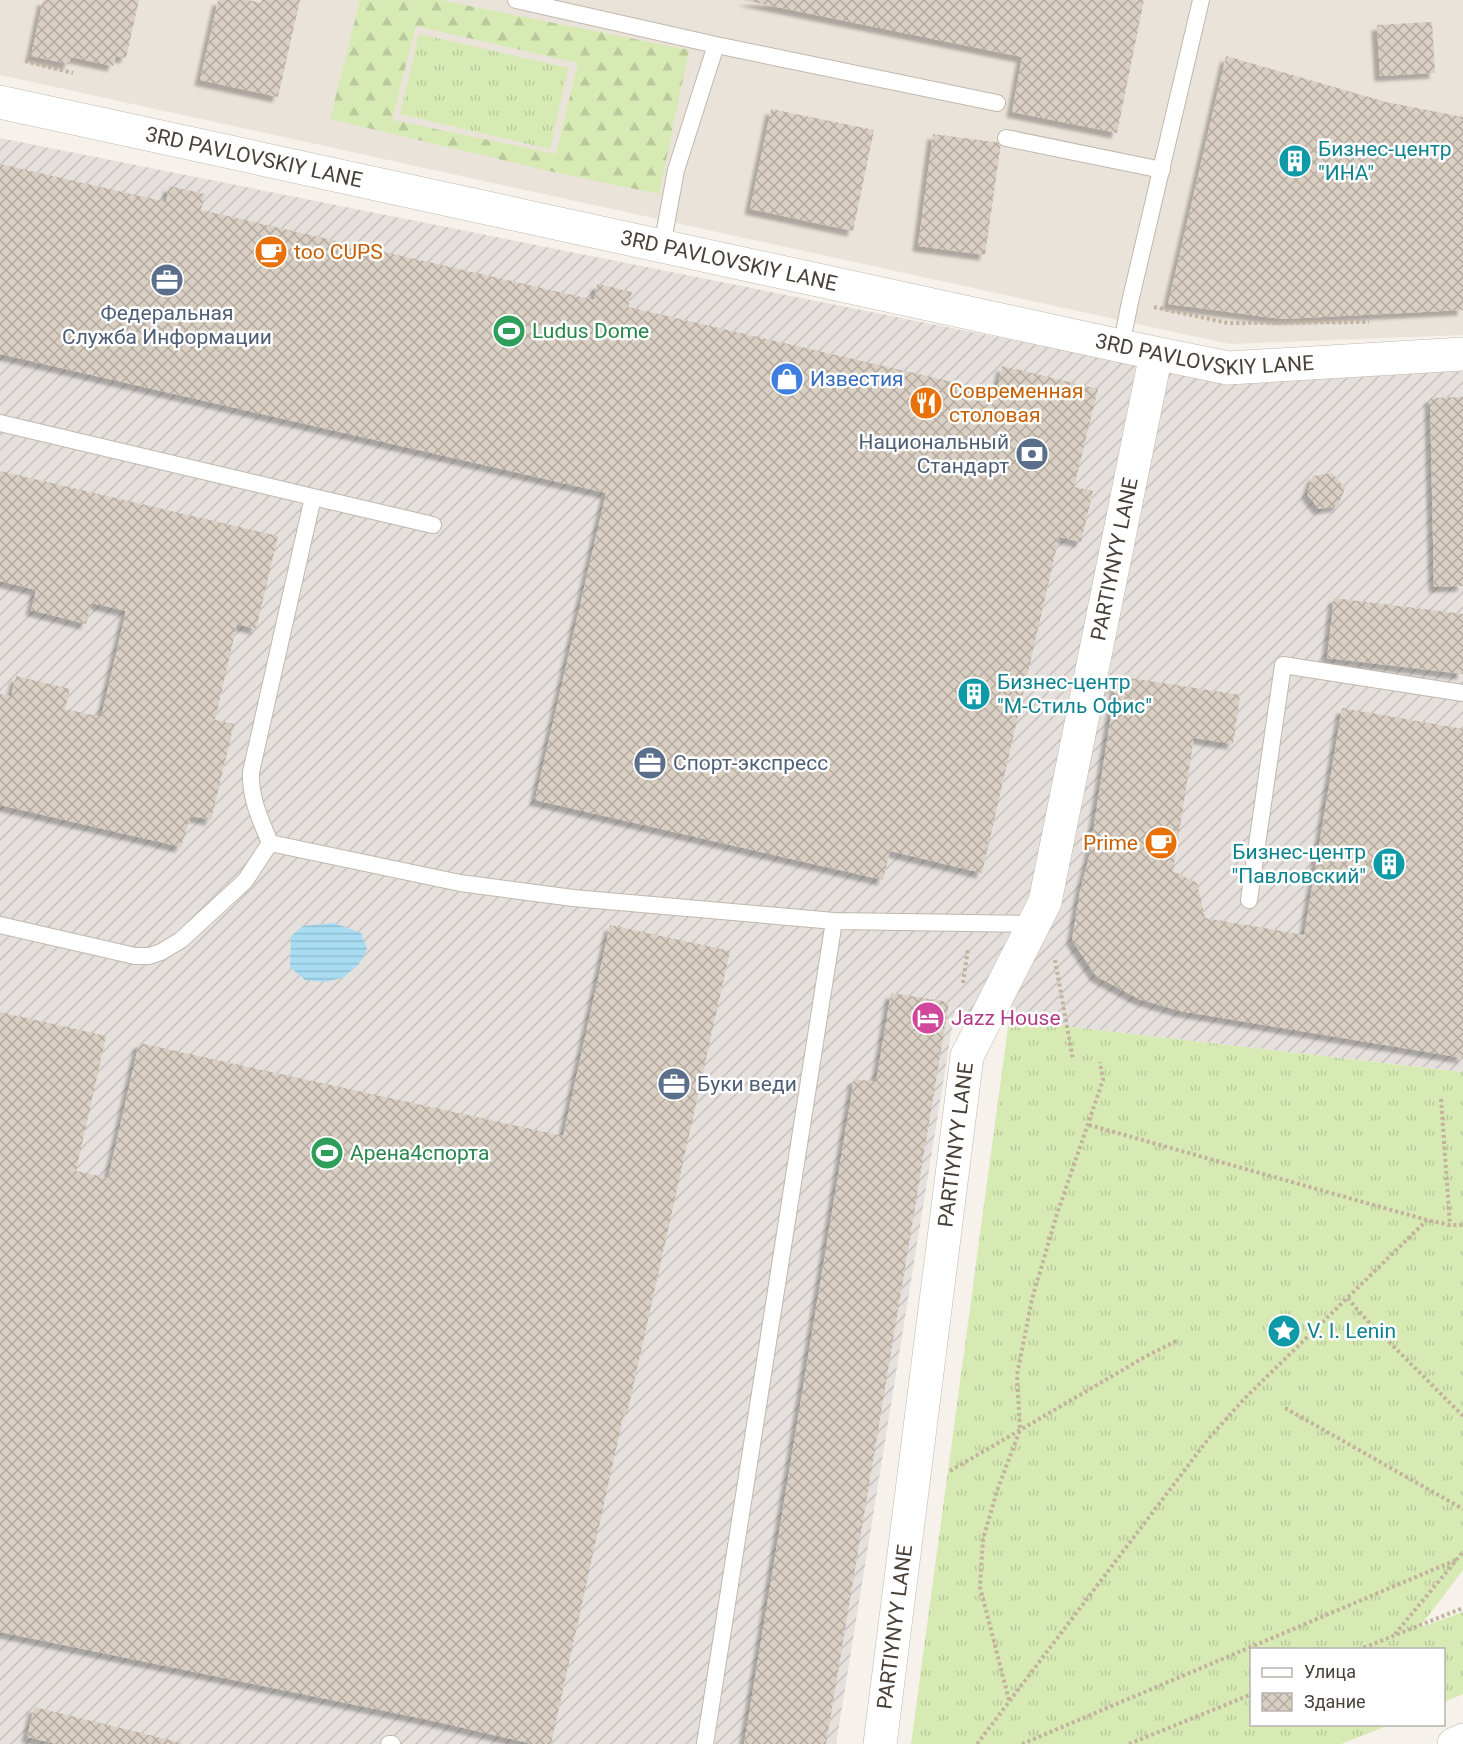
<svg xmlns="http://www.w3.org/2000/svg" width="1463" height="1744" viewBox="0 0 1463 1744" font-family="Roboto,sans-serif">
<defs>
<pattern id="industrial-furrows" width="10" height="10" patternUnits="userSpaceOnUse" patternTransform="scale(1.5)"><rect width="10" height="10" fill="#e5e0dc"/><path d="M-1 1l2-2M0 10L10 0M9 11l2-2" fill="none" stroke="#c6c1be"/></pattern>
<pattern id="grass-tufts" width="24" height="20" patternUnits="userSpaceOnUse" patternTransform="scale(1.5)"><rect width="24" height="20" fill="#d7eab4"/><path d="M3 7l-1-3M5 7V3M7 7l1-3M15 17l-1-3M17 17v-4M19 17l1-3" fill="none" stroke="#baca9c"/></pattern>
<pattern id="forest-firs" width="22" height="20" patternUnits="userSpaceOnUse" patternTransform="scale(1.5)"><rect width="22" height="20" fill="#d7eab4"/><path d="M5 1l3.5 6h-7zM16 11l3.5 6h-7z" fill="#baca9c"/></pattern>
<pattern id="water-rules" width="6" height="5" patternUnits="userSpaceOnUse" patternTransform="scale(1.5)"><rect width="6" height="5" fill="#a8dcf2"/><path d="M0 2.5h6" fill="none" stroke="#92bed0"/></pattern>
<pattern id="building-cross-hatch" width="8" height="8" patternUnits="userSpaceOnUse" patternTransform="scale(1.5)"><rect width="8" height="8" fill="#dacfc3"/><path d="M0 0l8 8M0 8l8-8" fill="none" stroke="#b3aa9f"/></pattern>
<filter id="shadow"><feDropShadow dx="-5.5" dy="5.5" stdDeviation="1.5" flood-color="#0004"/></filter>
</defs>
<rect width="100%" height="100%" fill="#f6f1eb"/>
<path fill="#eae3d9" d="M0,0H1463V335L1229,344L0,75Z"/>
<path fill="url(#industrial-furrows)" d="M0,138L1222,382L1463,371V1072L1009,1020L955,1009L836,1744H0Z"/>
<path fill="url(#grass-tufts)" d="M419,34L568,68L550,149L400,114Z
M1009,1020L1463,1072V1570L1419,1628L1463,1612V1694L1444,1702V1650H1252V1724L1389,1725L1341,1744H911Z"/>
<path fill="url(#forest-firs)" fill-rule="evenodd" d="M360,0H440L689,50L659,194L553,172L330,119ZM416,26L578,63L556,154L392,120Z"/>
<path fill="url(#water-rules)" d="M334,923L361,933L367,949L359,964L344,977L326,982L305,980L290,967L291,936L303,926Z"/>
<path fill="url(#building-cross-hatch)" filter="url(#shadow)" d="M43,0H139L126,58L116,56L113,66L71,57L69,64L31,56Z
M218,0H249L261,3L262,0H300L278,97L200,80Z
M743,0H1144L1117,133L1012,112L1022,57Z
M1432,22L1435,73L1380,76L1377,25Z
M1226,56L1386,102L1463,117V310L1282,319L1168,304Z
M771,109L874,130L853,231L750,209Z
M933,134L1001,143L985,255L918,246Z
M0,164L166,202L169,186L205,194L201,210L594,300L597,284L632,292L628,307L996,392L1002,366L1098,389L1074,487L1093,491L1081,542L1059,537L982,873L890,851L883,880L535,800L606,493L0,354Z
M1463,397V586L1434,587L1430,398Z
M0,471L278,536L256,629L237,624L215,720L234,724L211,820L191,816L181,847L0,805V694L11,696L16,676L70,689L65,709L101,717L126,611L92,603L86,624L31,610L36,590L0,581Z
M1332,473L1345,488L1338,506L1319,509L1307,494L1313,476Z
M1334,598L1463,614V674L1327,658Z
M1117,676L1240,695L1233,744L1194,738L1173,871L1197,883L1205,918L1304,935L1342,708L1463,729V1058L1180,1011L1139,999L1096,976L1072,940L1080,891L1089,857Z
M610,925L730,951L627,1414L624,1413L551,1744H533L429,1720L0,1632V1012L106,1036L76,1171L108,1178L139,1043L563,1136Z
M891,993L949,1002L826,1744H744L854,1079L876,1082Z
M34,1707L182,1743V1744H56L27,1737Z"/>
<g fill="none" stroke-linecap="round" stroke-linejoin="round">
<g stroke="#c1b8ad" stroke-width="18">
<path id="lane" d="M516,0L716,45L997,103
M1006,138L1162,170
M662,246L676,170L716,45
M1121,346L1130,302L1201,0
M0,423L313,497L251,772C250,799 260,818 270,843L460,883L573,898L834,921L1034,924
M313,497L433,525
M1249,900L1283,665L1463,693
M0,925L135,956H149L161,952L181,940L245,881L270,843
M389,1744H392
M705,1744L834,921"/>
</g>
<g stroke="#c1b8ad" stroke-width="34">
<g id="street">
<path id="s1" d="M0,102L1121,346L1228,368L1463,354"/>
<path id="s2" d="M880,1744L967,1056L1045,902L1156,354"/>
<path d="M1454,1744L1463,1740"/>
</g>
</g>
<path stroke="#c3b29e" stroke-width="4" stroke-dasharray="3 3" stroke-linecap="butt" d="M25,61L73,73
M1154,307L1228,323L1369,322
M1055,960L1073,1060
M963,983L968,949
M1441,1099L1450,1225
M1089,1125L1427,1220L1450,1225H1463
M1348,1298L1359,1312L1463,1416
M1285,1408L1463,1509
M950,1471L1143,1358L1178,1340
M1395,1634L1463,1552
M1358,1650L1463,1608
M1009,1700L980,1587L983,1539L998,1488L1020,1430L1017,1375L1032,1299L1057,1214L1103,1080L1100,1062
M977,1744L1209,1438L1245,1398L1427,1220
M1022,1744L1456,1560
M1129,1744L1252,1694"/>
<use href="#lane" stroke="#fff" stroke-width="16"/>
<use href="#street" stroke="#fff" stroke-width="33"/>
</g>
<defs>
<g id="building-disc" transform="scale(1.725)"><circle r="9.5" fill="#0f9aa8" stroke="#fff"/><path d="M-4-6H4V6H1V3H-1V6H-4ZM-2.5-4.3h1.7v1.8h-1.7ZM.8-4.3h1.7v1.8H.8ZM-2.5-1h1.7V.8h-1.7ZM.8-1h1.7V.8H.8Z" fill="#fff"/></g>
<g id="cafe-disc" transform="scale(1.725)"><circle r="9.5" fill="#e8710a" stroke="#fff"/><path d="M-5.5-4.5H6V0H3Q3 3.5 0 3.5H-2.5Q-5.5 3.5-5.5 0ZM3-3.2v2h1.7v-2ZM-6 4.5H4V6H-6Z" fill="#fff"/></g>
<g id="office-disc" transform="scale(1.725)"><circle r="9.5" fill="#5c6f8a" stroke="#fff"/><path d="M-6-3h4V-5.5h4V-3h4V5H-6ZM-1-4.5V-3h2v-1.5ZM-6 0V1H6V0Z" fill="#fff"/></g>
<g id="stadium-disc" transform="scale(1.725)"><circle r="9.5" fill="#2e9e5b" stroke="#fff"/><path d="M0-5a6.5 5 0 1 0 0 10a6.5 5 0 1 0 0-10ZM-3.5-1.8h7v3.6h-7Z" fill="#fff"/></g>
<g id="shop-disc" transform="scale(1.725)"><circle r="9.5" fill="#3f7fe0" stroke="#fff"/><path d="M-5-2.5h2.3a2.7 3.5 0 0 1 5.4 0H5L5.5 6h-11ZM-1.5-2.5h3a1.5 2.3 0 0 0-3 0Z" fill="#fff"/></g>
<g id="restaurant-disc" transform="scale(1.725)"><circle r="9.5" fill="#e8710a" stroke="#fff"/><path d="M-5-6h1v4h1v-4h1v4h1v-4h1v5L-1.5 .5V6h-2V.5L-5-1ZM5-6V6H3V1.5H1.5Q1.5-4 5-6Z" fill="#fff"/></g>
<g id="bank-disc" transform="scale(1.725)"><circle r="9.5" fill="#5c6f8a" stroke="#fff"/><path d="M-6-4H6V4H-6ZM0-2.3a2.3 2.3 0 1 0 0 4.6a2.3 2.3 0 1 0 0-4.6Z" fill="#fff"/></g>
<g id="hotel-disc" transform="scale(1.725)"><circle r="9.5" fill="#d1479c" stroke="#fff"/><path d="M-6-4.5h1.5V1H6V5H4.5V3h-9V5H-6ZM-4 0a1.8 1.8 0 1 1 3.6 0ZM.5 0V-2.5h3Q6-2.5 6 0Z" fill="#fff"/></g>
<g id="sight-disc" transform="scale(1.725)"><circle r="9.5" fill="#0f9aa8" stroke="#fff"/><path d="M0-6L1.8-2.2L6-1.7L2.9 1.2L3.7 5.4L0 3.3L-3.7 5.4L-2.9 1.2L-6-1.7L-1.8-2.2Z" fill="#fff"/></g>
</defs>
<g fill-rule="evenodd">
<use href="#building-disc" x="1295" y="161"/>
<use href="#cafe-disc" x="271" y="252"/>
<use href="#office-disc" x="167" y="280"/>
<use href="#stadium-disc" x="509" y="331"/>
<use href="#shop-disc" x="787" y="379"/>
<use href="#restaurant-disc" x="926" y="403"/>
<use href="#bank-disc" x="1032" y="454"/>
<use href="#building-disc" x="974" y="694"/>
<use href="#office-disc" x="650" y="763"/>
<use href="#cafe-disc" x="1161" y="843"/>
<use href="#building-disc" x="1389" y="864"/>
<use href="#hotel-disc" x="928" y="1018"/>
<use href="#office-disc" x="674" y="1084"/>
<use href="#stadium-disc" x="327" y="1153"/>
<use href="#sight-disc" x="1284" y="1331"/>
</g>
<g text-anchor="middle" stroke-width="5" stroke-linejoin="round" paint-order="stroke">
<g font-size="21" fill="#0d838f" stroke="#fff" text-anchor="start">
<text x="1318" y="156">Бизнес-центр<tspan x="1318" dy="24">"ИНА"</tspan></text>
<text x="997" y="689">Бизнес-центр<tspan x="997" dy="24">"М-Стиль Офис"</tspan></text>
<text x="1366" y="859" text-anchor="end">Бизнес-центр<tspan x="1366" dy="24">"Павловский"</tspan></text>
<text x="1307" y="1338">V. I. Lenin</text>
</g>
<g font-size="21" fill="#4a4138" stroke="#fff">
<text dy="7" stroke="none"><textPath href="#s1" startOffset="260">3RD PAVLOVSKIY LANE</textPath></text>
<text dy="7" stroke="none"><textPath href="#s1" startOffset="746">3RD PAVLOVSKIY LANE</textPath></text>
<text dy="7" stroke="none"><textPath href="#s1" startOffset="1232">3RD PAVLOVSKIY LANE</textPath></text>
<text dy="7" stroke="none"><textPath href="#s2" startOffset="1216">PARTIYNYY LANE</textPath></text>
<text dy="7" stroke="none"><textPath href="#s2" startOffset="604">PARTIYNYY LANE</textPath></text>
<text dy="7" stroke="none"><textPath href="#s2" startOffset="118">PARTIYNYY LANE</textPath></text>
</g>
<g font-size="21" fill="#c56008" stroke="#fff" text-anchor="start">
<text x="294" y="259">too CUPS</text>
<text x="949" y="398">Современная<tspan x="949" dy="24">столовая</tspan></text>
<text x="1138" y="850" text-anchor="end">Prime</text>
</g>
<g font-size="21" fill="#4e5e75" stroke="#fff" text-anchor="start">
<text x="167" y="320" text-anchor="middle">Федеральная<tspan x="167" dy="24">Служба Информации</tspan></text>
<text x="1009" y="449" text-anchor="end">Национальный<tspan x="1009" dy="24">Стандарт</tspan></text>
<text x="673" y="770">Спорт-экспресс</text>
<text x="697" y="1091">Буки веди</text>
</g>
<g font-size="21" fill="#27864d" stroke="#fff" text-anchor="start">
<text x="532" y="338">Ludus Dome</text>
<text x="350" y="1160">Арена4спорта</text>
</g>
<g font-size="21" fill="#366cbe" stroke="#fff" text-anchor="start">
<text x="810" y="386">Известия</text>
</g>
<g font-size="21" fill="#b23c85" stroke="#fff" text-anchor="start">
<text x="951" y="1025">Jazz House</text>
</g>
</g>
<rect x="1250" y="1648" width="195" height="78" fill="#ffffff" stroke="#b7b3af" stroke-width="1.5"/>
<rect x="1262" y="1668" width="30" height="9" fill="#ffffff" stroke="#b7b3af" stroke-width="1.5"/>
<text x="1304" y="1678" font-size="18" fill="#4a4138">Улица</text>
<rect x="1262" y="1693" width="30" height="18" fill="url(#building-cross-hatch)" stroke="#b7b3af" stroke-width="1.5"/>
<text x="1304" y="1708" font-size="18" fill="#4a4138">Здание</text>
</svg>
